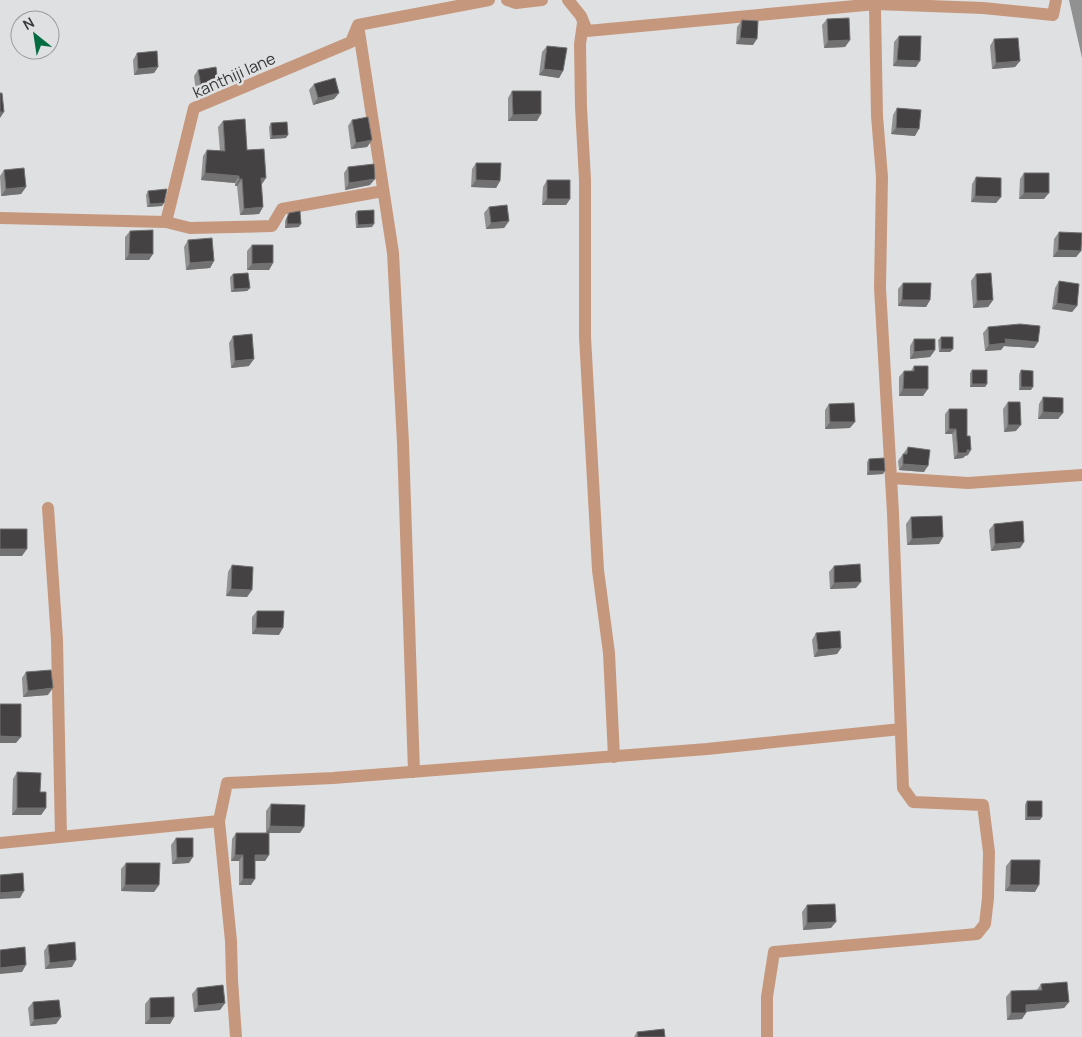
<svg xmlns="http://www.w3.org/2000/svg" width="1082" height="1037" viewBox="0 0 1082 1037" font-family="Manrope,sans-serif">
<rect width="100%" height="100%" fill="#dfe0e2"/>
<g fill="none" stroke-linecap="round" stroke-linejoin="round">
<path stroke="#c5987e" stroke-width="12" d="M507,0L516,3L542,0
M568,0L581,16L587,31L876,4L983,8L1053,15L1056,0
M583,23L580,44L581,107L585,180V337L598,570L609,653L614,757
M358,25L393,253L403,443L414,772
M0,218L166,222L194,108L351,42L358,25L489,0
M166,222L190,228L272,226L282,209L383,191
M891,478L968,483L1082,475
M48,508L57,640L61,837
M219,821L231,941L232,980L236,1037
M0,843L219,821L227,783L333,778L707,749L901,729
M767,1037V997L774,952L977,934L985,924L988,898L989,852L983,805L913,802L903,788L893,513L880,288L882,177L877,116L875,9L877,0"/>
</g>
<path fill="#929192" d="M1069,0H1082V58Z
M827,19L850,40L845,47L824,48L822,25Z
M742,20L753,45L736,44L737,27Z
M899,36L916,67L893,66L894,42Z
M994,39L1020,61L1015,67L992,69L990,46Z
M547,46L563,71L559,78L539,75L542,52Z
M137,53L158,67L154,73L134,75L133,60Z
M198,70L214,89L196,92L194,76Z
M314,84L339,93L334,99L313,105L309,90Z
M512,91L537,121H508V98Z
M897,108L915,136L891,134L893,115Z
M352,120L372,140L367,147L351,149L348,126Z
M223,121L247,150L266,178L261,184L263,207L259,214L240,215L237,186H235V183L201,180L203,156L207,150L220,151L218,127Z
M271,123L286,138L270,139L269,127Z
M476,163L500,181L496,188L471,187L472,169Z
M348,167L370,185L345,190L344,173Z
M4,170L26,187L21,194L1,196L0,176Z
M1024,173L1044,199H1019L1020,179Z
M976,177L1001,197L996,203L971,202L972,184Z
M547,180L570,199L566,205H542L543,187Z
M148,191L162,206L147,207L146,195Z
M489,207L509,221L504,228L486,229L484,213Z
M357,211L372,227L356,228L355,214Z
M289,213L299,227L285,228V221Z
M130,231L149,260H125V237Z
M1059,232L1081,251L1076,257H1053L1054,239Z
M188,240L214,261L210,268L186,270L184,247Z
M252,245L273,263L269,270H247V251Z
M233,274L250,288L247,291L231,292L230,277Z
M976,274L993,300L988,307L973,308L971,281Z
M1059,281L1077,306L1072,312L1052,309L1055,288Z
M903,283L930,300L926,307L898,306V289Z
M988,327L1038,342L1034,348L1004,346L1001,350L985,351L983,333Z
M233,336L249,366L231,368L229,343Z
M941,337L953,349L950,352H939L938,340Z
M914,339L935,350L930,357L910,359V346Z
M914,366L923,396H899V377L904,371H911Z
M972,370L987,384L985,387H970V373Z
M1021,370L1031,390H1019V374Z
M1043,397L1063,413L1058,419H1038L1039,404Z
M1008,402L1016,431L1004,432L1003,409Z
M829,404L850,428L825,429V410Z
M949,409L967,436L968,455L965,456L963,458L954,459L952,434H945V414Z
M908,447L924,472L899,470L898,461Z
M869,459L883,474L867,475V462Z
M911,517L943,537L939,544L907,545L906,524Z
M994,524L1024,542L1020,548L991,551L989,530Z
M232,565L252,590L247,597L226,596L228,572Z
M834,566L856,588L830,589L829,572Z
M257,611L279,635L252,634V617Z
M816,633L841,648L837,654L814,657L812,640Z
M26,672L48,695L23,697L22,678Z
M17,772L40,792L46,808L41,815H12L13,779Z
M1027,801L1040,820H1025V805Z
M271,804L300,833H266V811Z
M236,833L269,855L265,861H255L251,885H239V861H231L232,839Z
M176,838L189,863L172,864L171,845Z
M1011,860L1035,892L1005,891L1006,866Z
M126,863L159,885L154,892L121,891V869Z
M807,905L831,928L803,930L802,912Z
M48,945L72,967L45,969L44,951Z
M1041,984L1069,1002L1064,1008L1026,1012L1022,1019L1007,1020L1006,997L1011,991L1037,990Z
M197,988L225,1003L220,1010L194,1012L192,994Z
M150,998L174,1017L170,1024H145V1004Z
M33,1002L61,1017L56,1024L30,1026L28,1008Z
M637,1032L665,1037H634Z"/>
<path fill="#727172" d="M740,38L757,39L753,45L736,44Z
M850,40L845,47L824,48L828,41Z
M897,60L920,61L916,67L893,66Z
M1020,61L1015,67L992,69L996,63Z
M158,67L154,73L134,75L138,69Z
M544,69L563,71L559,78L539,75Z
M218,83L214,89L196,92L201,86Z
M339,93L334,99L313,105L318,98Z
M0,112H4L0,118Z
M541,114L537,121H508L513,115Z
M896,128L919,129L915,136L891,134Z
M288,135L286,138L270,139L272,136Z
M372,140L367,147L351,149L356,143Z
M205,173L239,176L235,183L201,180Z
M261,178H266L262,184H256Z
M239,179H242L237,186H235Z
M375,179L370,185L345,190L349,183Z
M476,180L500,181L496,188L471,187Z
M26,187L21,194L1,196L6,189Z
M1024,193H1049L1044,199H1019Z
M975,196L1001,197L996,203L971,202Z
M547,199H570L566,205H542Z
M164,203L162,206L147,207L150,204Z
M263,207L259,214L240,215L244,209Z
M509,221L504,228L486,229L491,223Z
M287,224H301L299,227L285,228Z
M374,224L372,227L356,228L358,225Z
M1058,250L1081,251L1076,257H1053Z
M129,254H153L149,260H125Z
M214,261L210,268L186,270L190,263Z
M273,263L269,270H247L252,264Z
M250,288L247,291L231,292L234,289Z
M902,300H930L926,307L898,306Z
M993,300L988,307L973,308L977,301Z
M1057,303L1077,306L1072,312L1052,309Z
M1005,339L1038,342L1034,348L1004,346L1001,350L985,351L989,345Z
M941,349H953L950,352H939Z
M935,350L930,357L910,359L914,352Z
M254,359L249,366L231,368L235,361Z
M972,384H987L985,387H970Z
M1021,387H1033L1031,390H1019Z
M903,389H928L923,396H899Z
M1043,412L1063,413L1058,419H1038Z
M830,422H855L850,428L825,429Z
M1008,425H1021L1016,431L1004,432Z
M949,429H956L952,434H945Z
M967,450H971L968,455L965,456L963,458L954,459L958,453Z
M903,464L928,466L924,472L899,470Z
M869,471H885L883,474L867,475Z
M943,537L939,544L907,545L912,539Z
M1024,542L1020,548L991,551L995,544Z
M0,549H27L22,556H0Z
M861,582L856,588L830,589L834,583Z
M231,589L252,590L247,597L226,596Z
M256,628H283L279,635L252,634Z
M841,648L837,654L814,657L818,650Z
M53,688L48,695L23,697L28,691Z
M0,736L21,737L16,743H0Z
M17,808H46L41,815H12Z
M1027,817H1042L1040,820H1025Z
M270,826L304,827L300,833H266Z
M235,855H243L239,861H231Z
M255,855H269L265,861H251Z
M193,857L189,863L172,864L177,858Z
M243,879H255L251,885H239Z
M125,885H159L154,892L121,891Z
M1010,885H1039L1035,892L1005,891Z
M24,891L20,898L0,899V893Z
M836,922L831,928L803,930L807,923Z
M76,960L72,967L45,969L50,963Z
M26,965L22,972L0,974V968Z
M1069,1002L1064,1008L1022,1012L1026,1005Z
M225,1003L220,1010L194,1012L198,1006Z
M1011,1013H1026L1022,1019L1007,1020Z
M61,1017L56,1024L30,1026L34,1020Z
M174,1017L170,1024H145L150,1018Z"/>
<path fill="#444242" stroke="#727172" d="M849,18L850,40L828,41L827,19Z
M742,20L758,21L757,39L740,38Z
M899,36H921L920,61L897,60Z
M1018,38L1020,61L996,63L994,39Z
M547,46L567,48L563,71L544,69Z
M157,51L158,67L138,69L137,53Z
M216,67L218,83L201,86L198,70Z
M335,78L339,93L318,98L314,84Z
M512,91H541V114L513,115Z
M0,93H2L4,112H0Z
M897,108L921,110L919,129L896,128Z
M368,117L372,140L356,143L352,120Z
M245,119L247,150L264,149L266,178H261L263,207L244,209L242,179H239V176L205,173L207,150L225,151L223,121Z
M287,122L288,135L272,136L271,123Z
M476,163H501L500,181L476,180Z
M374,164L375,179L349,183L348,167Z
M24,168L26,187L6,189L4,170Z
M1024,173H1049V193H1024Z
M976,177L1001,178V197L975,196Z
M547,180H570V199H547Z
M167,189L164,203L150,204L148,191Z
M507,205L509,221L491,223L489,207Z
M374,210V224L358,225L357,211Z
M300,211L301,224H287V218L289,213Z
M153,230V254H129L130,231Z
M1059,232L1082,233L1081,251L1058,250Z
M212,238L214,261L190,263L188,240Z
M252,245H273V263L252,264Z
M248,273L250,288L234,289L233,274Z
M991,273L993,300L977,301L976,274Z
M1059,281L1079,284L1077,306L1057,303Z
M903,283H931L930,300H902Z
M1020,324L1040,326L1038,342L1005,339L1006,343L989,345L988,327Z
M252,334L254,359L235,361L233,336Z
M941,337H953V349H941Z
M914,339H935V350L914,352Z
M914,366H928V389H903L904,371H914Z
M972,370H987V384H972Z
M1021,370L1033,371V387H1021Z
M1043,397L1063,398V413L1043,412Z
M1008,402H1020L1021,425H1008Z
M854,403L855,422H830L829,404Z
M949,409H967V436H970L971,450H967V453H958L956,429H949Z
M908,447L930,450L928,466L903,464V454H907Z
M884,458L885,471H869V459Z
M942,516L943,537L912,539L911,517Z
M1023,521L1024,542L995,544L994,524Z
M0,529H27V549H0Z
M860,564L861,582L834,583V566Z
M232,565L253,567L252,590L231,589Z
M257,611H284L283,628H256Z
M840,631L841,648L818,650L816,633Z
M51,670L53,688L28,691L26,672Z
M0,704H21V737L0,736Z
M17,772L41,773L40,792H46V808H17Z
M1027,801H1042V817H1027Z
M271,804L305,805L304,827L270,826Z
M236,833H269V855H255V879H243V855H235Z
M176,838H193V857L177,858Z
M1011,860H1040L1039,885H1010Z
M126,863H160L159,885H125Z
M23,873L24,891L0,893V875Z
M835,904L836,922L807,923V905Z
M75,942L76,960L50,963L48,945Z
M25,947L26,965L0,968V950Z
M1067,982L1069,1002L1026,1005V1013H1011V991L1042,990L1041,984Z
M223,985L225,1003L198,1006L197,988Z
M174,997V1017L150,1018V998Z
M59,1000L61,1017L34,1020L33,1002Z
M664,1029L665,1037H638L637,1032Z"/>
<g text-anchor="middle" stroke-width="5" stroke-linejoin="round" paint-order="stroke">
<g font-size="16" fill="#373838" stroke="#dfe0e2">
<text transform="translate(234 75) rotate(-24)" y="6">kanthiji lane</text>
</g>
</g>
<g transform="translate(35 35) rotate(330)"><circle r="24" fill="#dfe0e2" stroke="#9c9d9e"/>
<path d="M0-4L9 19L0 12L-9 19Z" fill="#056c42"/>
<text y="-8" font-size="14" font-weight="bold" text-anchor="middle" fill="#373838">N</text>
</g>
</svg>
